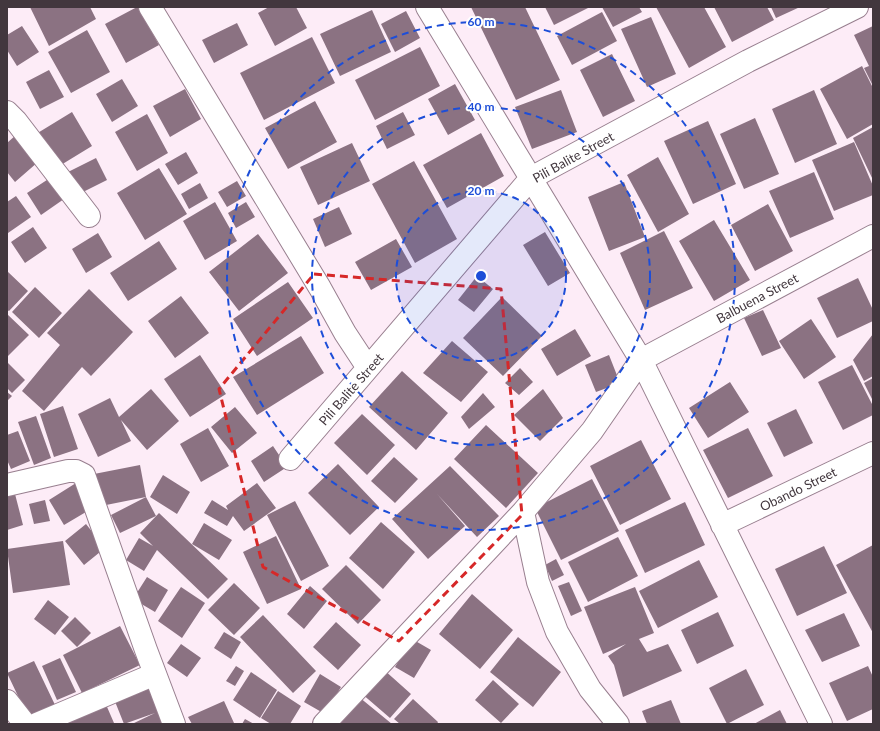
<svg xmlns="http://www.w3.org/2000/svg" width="880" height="731" viewBox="0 0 880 731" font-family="Lato,sans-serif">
<rect width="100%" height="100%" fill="#fdecf7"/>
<path fill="#8b7282" d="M30,7H90L96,19L49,46Z
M137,7H138L159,45L126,63L105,24Z
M269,7H296L307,28L275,46L258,13Z
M471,7H525L560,80L516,100Z
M545,7H590L554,25Z
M602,7H639L642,12L613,27Z
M656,7H704L726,47L689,68Z
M714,7H767L774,20L732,42Z
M771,7H800L776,18Z
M372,10L391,52L340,76L320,34Z
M406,11L420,38L395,52L381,24Z
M602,12L617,41L572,65L557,36Z
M651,17L676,74L647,87L621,29Z
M237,23L248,45L214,63L202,40Z
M22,26L39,52L17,66L7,50V35Z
M873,26V86L864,68L869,66L854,35Z
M87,30L110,72L71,93L48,52Z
M312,37L335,83L264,120L240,73Z
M420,47L440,86L375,120L355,80Z
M612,54L635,101L603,117L580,70Z
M862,66L873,88V124L847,139L820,89Z
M49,70L64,97L40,109L26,82Z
M122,79L138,106L112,122L96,94Z
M455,84L475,120L448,135L428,99Z
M185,89L201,119L170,137L153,106Z
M561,90L577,132L532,149L515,107Z
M814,90L837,144L795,163L772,109Z
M315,101L337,142L288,169L265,128Z
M72,112L92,146L56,168L36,134Z
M403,112L415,135L387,149L376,126Z
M147,114L168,153L137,171L115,132Z
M755,118L779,174L744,189L720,134Z
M708,121L736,184L693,204L664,141Z
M873,127V180L853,138Z
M481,133L504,176L447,208L423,165Z
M16,135L38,162L15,182L7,172V143Z
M854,142L873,186V195L834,211L812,160Z
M352,143L370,181L318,205L300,167Z
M186,152L198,173L178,185L165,164Z
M658,157L689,214L658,232L627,175Z
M96,158L107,180L79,194L68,172Z
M414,161L457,239L415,263L372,184Z
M159,168L187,214L145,240L117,193Z
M814,172L834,219L790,238L769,191Z
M50,178L64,199L41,215L27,193Z
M237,181L246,196L227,207L218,192Z
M624,182L645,237L609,251L588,197Z
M200,183L208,198L189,209L181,194Z
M16,196L31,217L8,233L7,231V202Z
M215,202L237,241L205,260L183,221Z
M246,202L255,217L236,228L228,213Z
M768,204L793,251L755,271L731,225Z
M339,207L352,234L325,247L313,219Z
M714,220L750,280L714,301L679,241Z
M33,227L47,248L25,263L11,242Z
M664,231L693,288L645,310L620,253Z
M545,232L570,273L548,286L523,245Z
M98,233L112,257L86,273L72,249Z
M258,234L288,273L239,311L209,272Z
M396,239L412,267L371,290L355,262Z
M159,241L177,269L128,301L110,273Z
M7,271L28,291L9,311L7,310Z
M477,276L493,289L474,312L458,300Z
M858,278L873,310V321L837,338L817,298Z
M288,282L313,318L257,356L233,319Z
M35,287L62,313L39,338L12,312Z
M89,289L133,332L91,376L82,367L44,411L22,391L60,345L47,333Z
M181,296L209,333L175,358L148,321Z
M502,297L542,336L503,376L463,338Z
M763,310L781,348L762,356L744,318Z
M7,314L29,335L7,357Z
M811,319L836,357L804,379L779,341Z
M575,329L591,356L557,376L541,349Z
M873,334V376L864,381L853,360Z
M301,336L324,373L257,415L233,377Z
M452,341L488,372L461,402L423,373Z
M200,355L226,394L190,417L164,379Z
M609,355L620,383L596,392L585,365Z
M8,363L25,380L12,393L7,388Z
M852,365L873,406V415L843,430L818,382Z
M520,368L533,382L519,395L505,383Z
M402,371L448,413L416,450L369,407Z
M873,378V401L864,383Z
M730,382L749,412L708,438L689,408Z
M151,389L179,421L147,450L121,420L131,441L98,457L78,414L110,398L119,417Z
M543,389L563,418L540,441L514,415Z
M7,392L12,396L7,401Z
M483,393L495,407L469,429L461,417Z
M63,406L78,449L54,457L40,414Z
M235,407L257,433L232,453L211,427Z
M796,409L813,443L784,457L767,423Z
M362,414L395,445L367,475L334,443Z
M36,416L51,458L34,465L18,422Z
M486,425L538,473L506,508L454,459Z
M208,428L229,466L201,482L180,444Z
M748,428L773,476L728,498L703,450Z
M18,431L30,461L11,469L7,460V435Z
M641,440L671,499L620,525L590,466Z
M273,446L287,467L264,482L251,461Z
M394,457L418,479L395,503L371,481Z
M338,464L379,507L350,535L308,493Z
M140,465L146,497L101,506L94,474Z
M450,466L499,516L477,537L437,494L465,526L428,559L392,519Z
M163,475L190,492L177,514L150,497Z
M592,479L619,531L561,560L535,508Z
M76,483L91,509L64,525L49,500Z
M257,483L276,508L244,531L233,516L227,526L204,513L212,500L228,510L226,506Z
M15,494L23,525L7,530V496Z
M146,497L156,516L120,533L111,515Z
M45,500L50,521L34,524L29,504Z
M295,501L329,566L301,581L267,515Z
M685,502L705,545L645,573L625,530Z
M159,513L228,579L208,599L157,550L144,571L126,560L139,538L153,546L140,533Z
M381,522L415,552L383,589L349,558Z
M204,523L232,540L219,560L192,544Z
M86,524L105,548L84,565L65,541Z
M276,536L301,589L267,604L243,552Z
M618,537L638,576L588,602L568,562Z
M63,541L70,585L13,593L7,549Z
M873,545V633L836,565Z
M824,546L847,593L797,616L775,569Z
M556,559L564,575L552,581L545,565Z
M699,560L718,597L658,628L639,591Z
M346,565L381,600L358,624L322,589Z
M147,577L168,590L155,612L133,599Z
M569,582L582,611L571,616L558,586Z
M234,583L260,608L234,635L208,610Z
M310,586L327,601L304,629L287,614Z
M181,587L205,603L182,638L158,621Z
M635,587L654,633L639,639L647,652L668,644L682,671L623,697L614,665L608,656L626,644L603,654L584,607Z
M472,594L513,630L480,669L439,634Z
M48,600L69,617L55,635L34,619Z
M718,612L734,646L697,664L681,630Z
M844,613L860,646L822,662L805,630Z
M263,615L316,671L293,693L240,637Z
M75,617L91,633L77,647L61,631Z
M336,622L361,645L338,670L313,647Z
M120,626L140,665L82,693L63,655Z
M224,632L241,642L231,659L214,648Z
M518,637L561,672L533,707L490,672Z
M412,639L431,650L414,678L395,667Z
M181,644L201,658L187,677L167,663Z
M60,658L76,692L57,700L42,666Z
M34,661L56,707L29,719L7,673Z
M236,666L244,671L235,686L226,681Z
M868,666L873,677V709L847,721L829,683Z
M383,669L411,694L390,718L361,693Z
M746,669L764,705L727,724L709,688Z
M251,672L277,690L260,718L233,700Z
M320,674L341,687L325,714L304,702Z
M493,680L519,704L501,723L475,700Z
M146,681L164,724H132L155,713L124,724L112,694Z
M278,691L301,706L290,724H271L261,718Z
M359,697L392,724H341L339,722Z
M413,699L438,722L437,724H400L394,719Z
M104,700L114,723L68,724L65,717Z
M671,700L681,724H647L642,711Z
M224,701L234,723L192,724L188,717Z
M780,710L787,724H754Z
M245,719L254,724H242Z"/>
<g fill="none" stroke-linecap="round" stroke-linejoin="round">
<g stroke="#987f8f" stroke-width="24">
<path id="minor" d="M150,7L320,288L345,333L368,368
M427,7L641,360L821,724
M7,112L16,121L89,216
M290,459L531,178L748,61L857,7
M7,485L68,471H76L84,475L146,650L174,724
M523,512L538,582L557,632L590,689L618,724
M722,525L873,453
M7,701L25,724
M37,724L155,674
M324,724L523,512L592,431L641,360L873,236"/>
</g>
<use href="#minor" stroke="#fff" stroke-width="22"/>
</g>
<path fill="none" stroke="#d62828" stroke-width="3" stroke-dasharray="8 5" stroke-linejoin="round" d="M314,274L501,289L522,515L399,641L263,567L219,389Z"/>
<circle cx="481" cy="276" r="85" fill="#1d4ed8" fill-opacity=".12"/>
<g fill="none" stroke="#1d4ed8" stroke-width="2" stroke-dasharray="7 5">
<circle cx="481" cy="276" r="85"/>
<circle cx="481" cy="276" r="169"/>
<circle cx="481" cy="276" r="254"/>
</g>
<g text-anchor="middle" stroke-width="4" stroke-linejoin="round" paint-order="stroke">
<g font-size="13" fill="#42373e" stroke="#fff">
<text transform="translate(573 157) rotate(-29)" y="5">Pili Balite Street</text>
<text transform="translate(757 298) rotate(-28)" y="5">Balbuena Street</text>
<text transform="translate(351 389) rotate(-49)" y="5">Pili Balite Street</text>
<text transform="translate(798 489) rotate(-26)" y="5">Obando Street</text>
</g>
</g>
<circle cx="481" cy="276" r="6" fill="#1d4ed8" stroke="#fff" stroke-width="2"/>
<g font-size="12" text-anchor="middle" font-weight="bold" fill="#1d4ed8" stroke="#fff" stroke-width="4" stroke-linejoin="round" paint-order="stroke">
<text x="481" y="26">60 m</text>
<text x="481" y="111">40 m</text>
<text x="481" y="195">20 m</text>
</g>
<rect width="880" height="731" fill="none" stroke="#42373e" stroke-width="16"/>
</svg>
